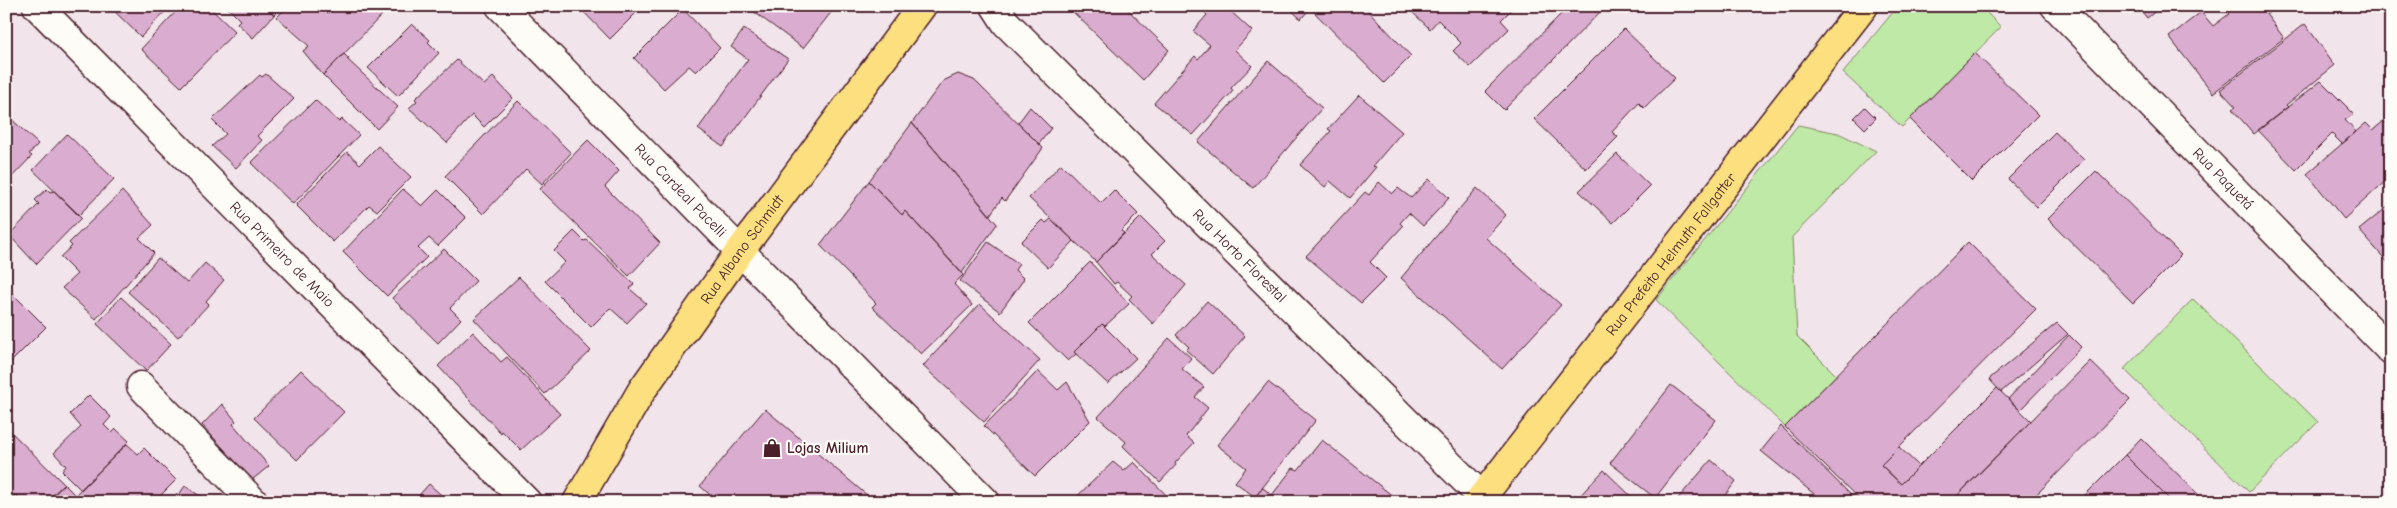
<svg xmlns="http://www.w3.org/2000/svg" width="2397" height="508" viewBox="0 0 2397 508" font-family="'Comic Neue',sans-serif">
<rect width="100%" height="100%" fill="#f2e4eb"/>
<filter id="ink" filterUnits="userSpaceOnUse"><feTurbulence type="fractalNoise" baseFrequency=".02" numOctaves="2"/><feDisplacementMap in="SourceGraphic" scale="10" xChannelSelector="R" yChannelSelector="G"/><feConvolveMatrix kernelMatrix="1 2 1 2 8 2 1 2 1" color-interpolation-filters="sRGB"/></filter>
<g filter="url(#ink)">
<path fill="#bee9a6" stroke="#848468" d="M1898,6H1980L2001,27L1902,127L1843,73Z
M1798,125L1838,133L1876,151L1792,237L1797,336L1836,375L1785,427L1656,300Z
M2193,299L2318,422L2249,492L2124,369Z"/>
<path fill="#daadd0" stroke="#4a1f2b" d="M109,6H170L141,37Z
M181,6H208L235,32L181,87L141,49Z
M226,6H266L274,15L253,38L237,23L240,20Z
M266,6H283L274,15Z
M288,6H382L387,10L323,75L303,51L309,46L277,17Z
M578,6H643L610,39Z
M746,6H828L833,10L803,48Z
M1067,6H1124L1169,50L1143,80Z
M1209,6H1225L1252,31L1235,50L1252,66L1231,88L1233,91L1193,135L1154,103L1195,56L1198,59L1210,45L1193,31L1207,15L1204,12Z
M1293,6H1312L1301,19L1290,9Z
M1312,6H1364L1411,56L1384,83L1310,8Z
M1418,6H1515L1501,20L1509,29L1470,67L1453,51L1461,43L1438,20L1430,29L1412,12Z
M1569,6H1606L1504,110L1485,91Z
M2137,6H2162L2147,18Z
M2222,6H2264L2269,13L2266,14L2284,38L2213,93L2169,37L2201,12L2213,26L2229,14Z
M683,9L720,48L696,72L689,66L664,89L634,58Z
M412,24L430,40L428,42L439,53L398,96L368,68Z
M2305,24L2335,65L2286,105L2288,107L2254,134L2232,109L2236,107L2220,90Z
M744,29L788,59L723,147L698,129L748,59L731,47Z
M1624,29L1675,78L1644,108L1639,103L1612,132L1618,137L1586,169L1534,119Z
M1975,53L2038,115L1972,181L1910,119Z
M344,54L349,59H347L398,107L377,129L323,75Z
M457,60L484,85L493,77L513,98L484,127L472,115L447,143L409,108L417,101L415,99Z
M1268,61L1322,108L1253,188L1198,142Z
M266,74L294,99L257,136L262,140L236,168L212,146L226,134L212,120L260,75L262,77Z
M958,74L974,80L1043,148L1005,201L1002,198L990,215L912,123L943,81Z
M2321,81L2354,114L2345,120L2356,132L2342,144L2332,134L2296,170L2258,130Z
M1359,95L1402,132L1373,166L1376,167L1350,198L1330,181L1325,187L1300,165L1331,131L1328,129Z
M315,100L339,122L342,119L359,135L293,204L251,163Z
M518,101L571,153L542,184L526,169L483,214L445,176Z
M1030,107L1051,128L1039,144L1018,123Z
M1865,107L1876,118L1865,129L1854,118Z
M6,114L38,144L29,154L32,156L6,183Z
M2384,121L2391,129V176L2344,219L2307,174L2366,123L2373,130Z
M912,123L997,224L962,273L905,211L902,215L869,181Z
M2055,132L2084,160L2037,207L2008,179Z
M67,134L114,179L79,215L33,170Z
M588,140L619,171L605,187L660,243L629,276L540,189Z
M378,146L411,177L377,211L369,205L333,242L296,205L347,152L360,164Z
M1617,154L1650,186L1613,223L1579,191Z
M1061,164L1101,203L1114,190L1138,214L1121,231L1124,233L1096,262L1029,198Z
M2096,171L2181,255L2133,303L2048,219Z
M1429,179L1449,198L1423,226L1409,213L1400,223L1403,226L1370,262L1386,278L1361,303L1306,256L1365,192L1369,195L1379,182L1392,194L1398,188L1411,198Z
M869,181L902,215L905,211L963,275L954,284L972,305L921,354L872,307L876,303L820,245Z
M1477,188L1506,215L1486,238L1561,305L1502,369L1401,278Z
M47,189L50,192L54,191L81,218L36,264L9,235L39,204L35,200Z
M403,189L422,206L438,190L466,218L438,246L429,238L418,248L427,257L387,296L343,252Z
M122,191L153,225L139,238L154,253L96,319L62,288L77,274L60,257L72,246L69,243Z
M2391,204V266L2359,230Z
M1141,217L1165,241L1152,254L1186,285L1153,324L1129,299L1132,296L1117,282L1114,284L1096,262Z
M1051,219L1074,241L1048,268L1021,242L1043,220L1046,223Z
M574,231L584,241L587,240L634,284L630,289L646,303L627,323L610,308L591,327L545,281L565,262L554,251Z
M988,242L1019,264L1015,270L1024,279L1000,312L960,281Z
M1968,242L2036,309L1881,465L1901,484L1997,388L2031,421L1951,502H1862L1785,427Z
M444,249L476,281L450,308L461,319L438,343L392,298Z
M158,258L187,283L205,263L224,280L206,301L209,304L178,337L128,292Z
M1090,262L1129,304L1105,326L1102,324L1074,352L1076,354L1068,361L1029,323Z
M519,277L591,351L545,394L474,319Z
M6,287L46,327L6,367Z
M121,297L171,344L146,371L97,324Z
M1207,301L1245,336L1213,374L1186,350L1189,347L1176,335Z
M980,304L1040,360L984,422L923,366Z
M2057,323L2068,334L2001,392L1989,379Z
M1102,324L1136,358L1108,384L1074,352Z
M473,332L501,362L507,357L560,414L521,450L502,431L501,433L438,366Z
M2069,335L2081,347L2020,410L2008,399Z
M1169,338L1191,358L1182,369L1204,387L1195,397L1208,408L1186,436L1194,443L1175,463L1176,465L1160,482L1123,446L1126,442L1098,417Z
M2090,361L2130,400L2029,502H1951Z
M301,370L344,412L297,460L254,418Z
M1038,371L1058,390L1067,382L1090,421L1035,476L984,426Z
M1268,382L1316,420L1255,497L1235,482L1246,468L1217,445Z
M1671,385L1716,420L1655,498L1610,463Z
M89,395L111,417L104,425L112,433L116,429L129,441L81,490L62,471L66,466L54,453L81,427L70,414Z
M222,404L236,421L233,424L269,466L252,480L202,425Z
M765,409L875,502H718L700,486Z
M1781,426L1858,502H1824L1761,451Z
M6,427L64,484L45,502H22L16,495L6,502Z
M2141,438L2206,502H2172L2125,455Z
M1322,440L1394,497L1390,502H1279L1272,495L1293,468L1298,470Z
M127,444L138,454L144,448L176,480L154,502H141L138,498L135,502H82L75,495Z
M1899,447L1919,466L1901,484L1881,465Z
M2125,455L2172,502H2078Z
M1711,460L1736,481L1720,502H1675Z
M1113,462L1124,471L1134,462L1171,500L1169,502H1071Z
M1604,470L1637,502H1574Z
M64,484L81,501V502H48Z
M429,484L449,502H413Z
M185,486L209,502H174Z
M1263,488L1272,495L1279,502H1250Z
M1750,493L1761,502H1743Z"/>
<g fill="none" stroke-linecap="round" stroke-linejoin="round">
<g stroke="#4a1f2b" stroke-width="31">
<g id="street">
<path id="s1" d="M37,6L527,502"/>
<path id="s2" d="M500,6L986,502"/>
<path id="s3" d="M995,6L1006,23L1487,502"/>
<path id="s4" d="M2055,6L2391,351"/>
<path d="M141,386L254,502"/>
</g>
</g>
<g stroke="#4a1f2b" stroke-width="31">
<g id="primary">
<path id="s5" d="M577,502L642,390L740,251L922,6"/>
<path id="s6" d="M1478,502L1864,6"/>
</g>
</g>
<use href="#street" stroke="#fdfcf7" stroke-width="28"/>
<use href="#primary" stroke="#fce080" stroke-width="28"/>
</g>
</g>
<defs>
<g id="shop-bare" transform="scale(1.5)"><path d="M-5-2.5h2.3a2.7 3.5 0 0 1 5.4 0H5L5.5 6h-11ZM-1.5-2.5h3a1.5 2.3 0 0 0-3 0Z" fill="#4a1f2b" stroke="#fdfcf7" stroke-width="2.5" paint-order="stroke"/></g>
</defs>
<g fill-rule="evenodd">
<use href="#shop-bare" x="772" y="448"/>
</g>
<g text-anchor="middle" stroke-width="4.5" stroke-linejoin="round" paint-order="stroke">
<g font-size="15" fill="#4a1f2b" stroke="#fdfcf7">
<text dy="5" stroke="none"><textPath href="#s4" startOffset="241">Rua Paquetá</textPath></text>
<text dy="5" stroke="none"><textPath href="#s2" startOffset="258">Rua Cardeal Pacelli</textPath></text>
<text dy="5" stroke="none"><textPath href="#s5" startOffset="302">Rua Albano Schmidt</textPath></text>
<text dy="5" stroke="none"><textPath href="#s1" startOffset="349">Rua Primeiro de Maio</textPath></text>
<text dy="5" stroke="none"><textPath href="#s6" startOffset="314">Rua Prefeito Helmuth Fallgatter</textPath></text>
<text dy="5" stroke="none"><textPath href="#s3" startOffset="350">Rua Horto Florestal</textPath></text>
</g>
<g font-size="15" font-weight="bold" fill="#4a1f2b" stroke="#fdfcf7" text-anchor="start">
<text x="787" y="453">Lojas Milium</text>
</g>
</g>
<rect width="2397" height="508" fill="none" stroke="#fdfcf7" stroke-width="25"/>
<rect x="12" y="12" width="2372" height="483" fill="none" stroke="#4a1f2b" stroke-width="2" filter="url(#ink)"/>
</svg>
